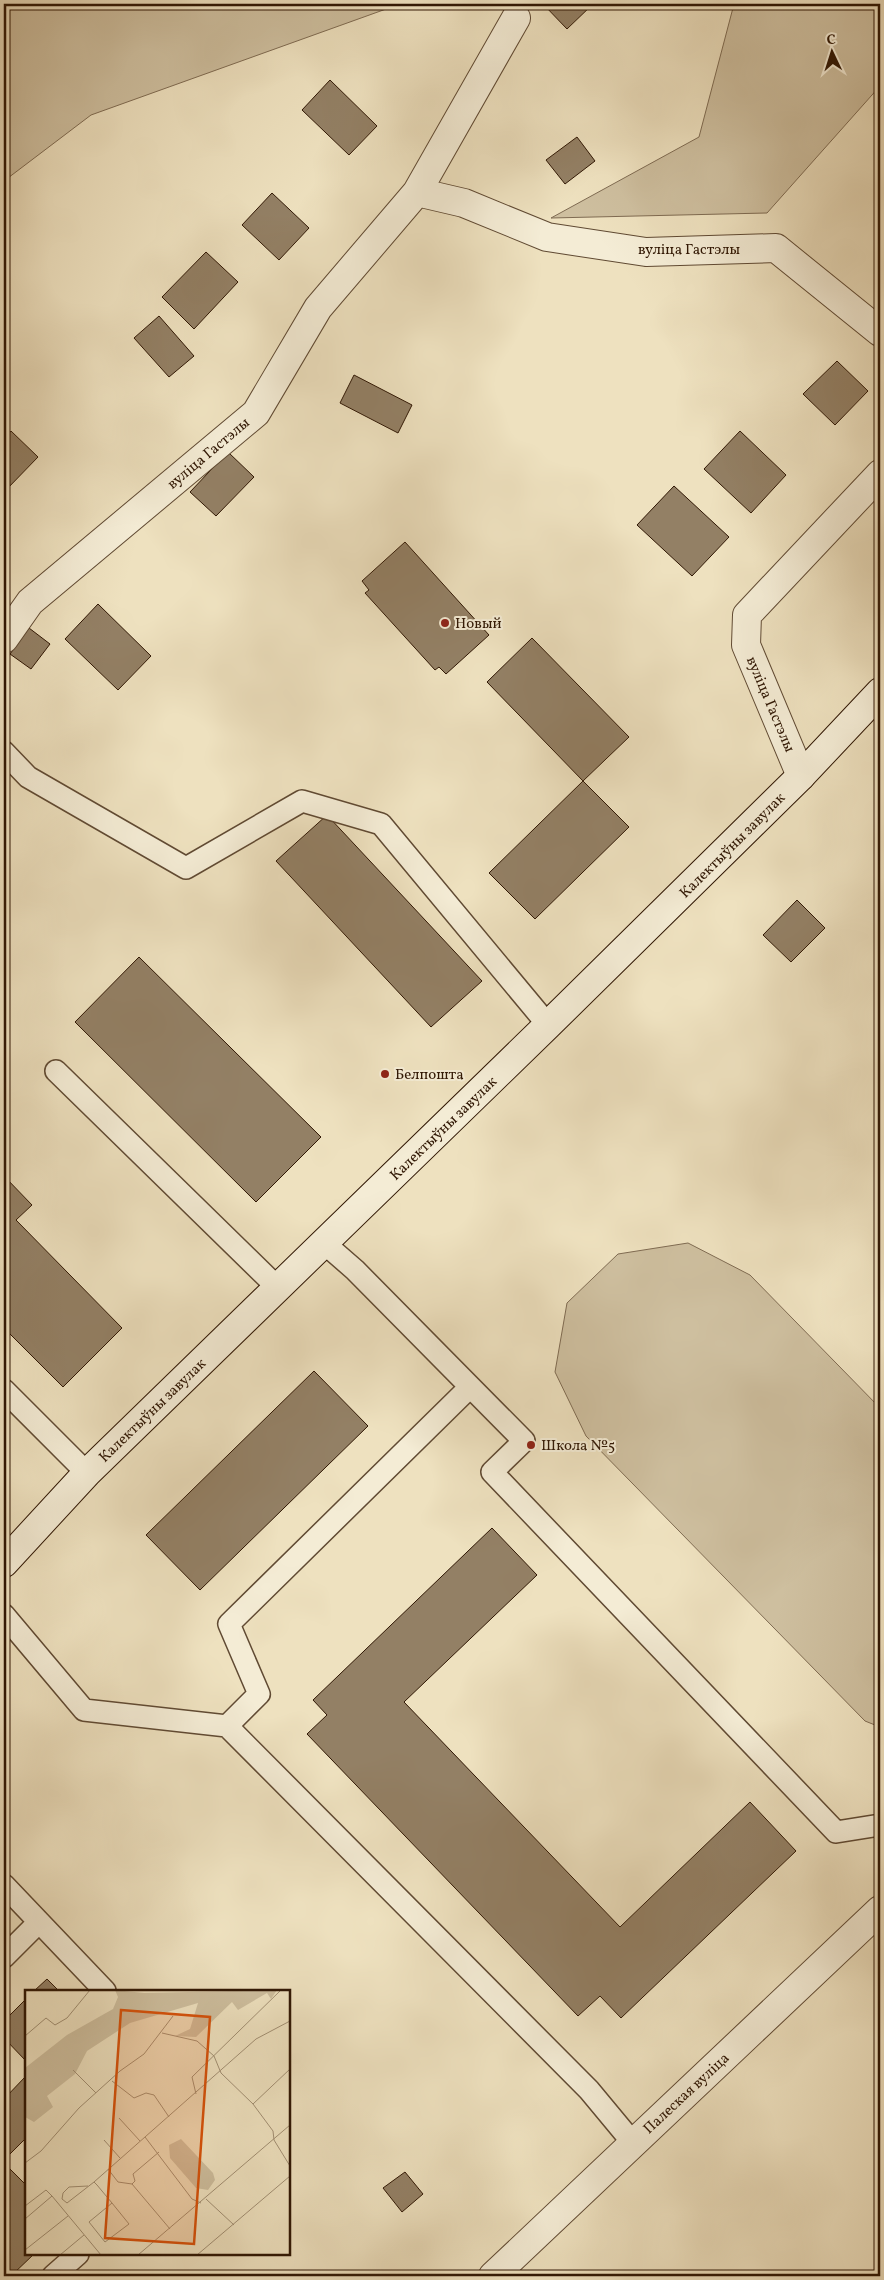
<svg xmlns="http://www.w3.org/2000/svg" width="884" height="2280" viewBox="0 0 884 2280" font-family="Vollkorn,serif">
<rect width="100%" height="100%" fill="#eee1bf"/>
<filter id="stains"><feTurbulence type="fractalNoise" baseFrequency=".004" numOctaves="4"/><feColorMatrix values="0 0 0 0 .2 0 0 0 0 .09 0 0 0 0 .02 0 0 0 .5 -.17"/></filter>
<radialGradient id="worn" r=".72"><stop offset=".6" stop-color="#630" stop-opacity="0"/><stop offset="1" stop-color="#630" stop-opacity=".3"/></radialGradient>
<path fill="#cebf9f" stroke="#7f6b52" d="M4,4H400L91,115L4,181Z
M734,4H880V86L767,213L551,218L699,137Z
M688,1243L750,1275L880,1408V1727L865,1721L586,1436L555,1372L567,1303L618,1254Z"/>
<path fill="#938065" stroke="#301704" d="M543,4H593L567,29Z
M330,80L377,126L349,155L302,110Z
M577,137L595,161L565,184L546,160Z
M272,193L309,228L279,260L242,225Z
M206,252L238,282L194,329L162,297Z
M159,316L194,356L169,377L134,338Z
M837,361L868,391L835,425L803,394Z
M354,375L412,405L398,433L340,403Z
M11,431L38,457L6,490L4,489V439Z
M740,431L786,475L751,513L704,469Z
M228,452L254,477L216,516L190,492Z
M674,486L729,537L692,576L637,525Z
M405,542L489,635L446,674L439,667L435,670L365,593L369,590L362,581Z
M98,604L151,656L118,690L65,639Z
M29,628L50,644L31,669L10,654Z
M532,638L629,737L583,781L487,682Z
M583,781L629,827L535,919L489,873Z
M327,815L482,981L431,1027L276,861Z
M797,900L825,928L791,962L763,935Z
M139,957L321,1137L256,1202L75,1022Z
M4,1176L32,1205L16,1220L122,1328L63,1387L4,1328Z
M314,1371L368,1426L200,1590L146,1535Z
M492,1528L537,1575L404,1702L620,1927L750,1802L796,1851L621,2018L600,1996L578,2016L307,1734L327,1715L313,1700Z
M47,1979L59,1991H34Z
M26,1999V2061L4,2038V2021Z
M26,2076V2138L4,2160V2099Z
M4,2163L26,2185V2254H34L11,2276L4,2268Z
M405,2172L423,2194L402,2212L383,2188Z
M880,2269V2276H872Z"/>
<g fill="none" stroke-linecap="round" stroke-linejoin="round">
<g stroke="#604a33" stroke-width="24">
<path id="lane" d="M4,752L28,777L186,868L302,801L381,824L548,1025
M56,1071L278,1288
M324,1243L355,1270L524,1441L492,1472L836,1832L880,1825
M4,1390L87,1473
M4,1615L84,1710L227,1726L259,1694L229,1624L470,1387
M227,1726L589,2090L633,2143
M4,1885L105,1991
M4,1957L39,1922
M53,2276L78,2254"/>
</g>
<g stroke="#604a33" stroke-width="30">
<path id="street" d="M417,192L464,203L547,237L646,252L776,248L880,332
M4,639L30,602L256,413L318,308L417,192L516,18
M801,776L746,645L747,615L880,474
M493,2276L880,1910"/>
</g>
<g stroke="#301704" stroke-width="30">
<path id="secondary" d="M4,1563L87,1473L548,1025L801,776L880,692"/>
</g>
<use href="#lane" stroke="#f4ecd5" stroke-width="21"/>
<use href="#street" stroke="#f4ecd5" stroke-width="28"/>
<use href="#secondary" stroke="#f4ecd5" stroke-width="28"/>
</g>
<g fill="#8f2418" stroke="#f4ecd5" stroke-width="2">
<circle cx="445" cy="623" r="5"/>
<circle cx="385" cy="1074" r="5"/>
<circle cx="531" cy="1445" r="5"/>
</g>
<g text-anchor="middle" stroke-width="4" stroke-linejoin="round" paint-order="stroke">
<g font-size="15" fill="#301704" stroke="#f4ecd5">
<text x="689" y="254">вуліца Гастэлы</text>
<text transform="translate(208 453) rotate(-40)" y="5">вуліца Гастэлы</text>
<text transform="translate(771 704) rotate(67)" y="5">вуліца Гастэлы</text>
<text transform="translate(732 845) rotate(-45)" y="5">Калектыўны завулак</text>
<text transform="translate(443 1128) rotate(-44)" y="5">Калектыўны завулак</text>
<text transform="translate(152 1410) rotate(-44)" y="5">Калектыўны завулак</text>
<text transform="translate(686 2093) rotate(-43)" y="5">Палеская вуліца</text>
</g>
<g font-size="15" fill="#301704" stroke="#f4ecd5" text-anchor="start">
<text x="455" y="628">Новый</text>
<text x="395" y="1079">Белпошта</text>
<text x="541" y="1450">Школа №5</text>
</g>
</g>
<g transform="translate(25 1990)">
<rect width="265" height="265" fill="#eee1bf"/>
<path d="M90,0L119,3L252,0L246,9L242,3L213,20L207,12L171,47L150,46L165,39L173,13L105,33L62,61L50,84L22,106L28,117L9,132L0,127V78L42,45L88,19L93,7ZM156,149L188,183L190,190L183,200L171,198L145,168L144,155Z" fill="#cebf9f"/>
<path fill="none" stroke="#a29074" stroke-width="1" d="M137,43L172,51L189,66L196,83M0,46L21,28L30,35L42,28L65,0M48,80L71,103M196,83L228,114L248,141L249,150L265,176M87,91L109,108L121,103L129,105L144,127M171,104L167,87L256,0M228,114L265,79M94,128L115,151M120,147L167,209L176,213M79,150L95,168M0,173L16,161L54,118L95,81L119,64L148,26M83,179L93,192L107,194L110,191L108,184L134,162M69,192L72,195L87,213L104,234L80,252L64,232L87,213M107,194L145,239M63,196L44,197L38,203L37,209L42,213L69,192L231,49L265,31M27,206L76,265M181,209L209,235M0,216L21,200L27,206L0,229M0,260L43,226M35,265L59,245M113,265L265,135M172,265L265,186"/>
<path fill="#d6520b" fill-opacity="0.15" stroke="#d6520b" stroke-width="2.5" d="M96,20L185,27L169,254L80,248Z"/>
<rect width="265" height="265" fill="none" stroke="#301704" stroke-width="2.5"/>
</g>
<rect width="884" height="2280" fill="none" stroke="#eee1bf" stroke-width="20"/>
<rect x="5" y="5" width="874" height="2270" fill="none" stroke="#301704" stroke-width="2.5"/>
<rect x="10" y="10" width="864" height="2260" fill="none" stroke="#301704"/>
<g transform="translate(832 52) rotate(356)" stroke="#f4ecd5" stroke-width="4" paint-order="stroke">
<path d="M0-4L9 19L0 12L-9 19Z" fill="#301704"/>
<text y="-8" font-size="14" font-weight="bold" text-anchor="middle" fill="#301704">С</text>
</g>
<rect width="100%" height="100%" filter="url(#stains)"/>
<rect width="100%" height="100%" fill="url(#worn)"/>
</svg>
